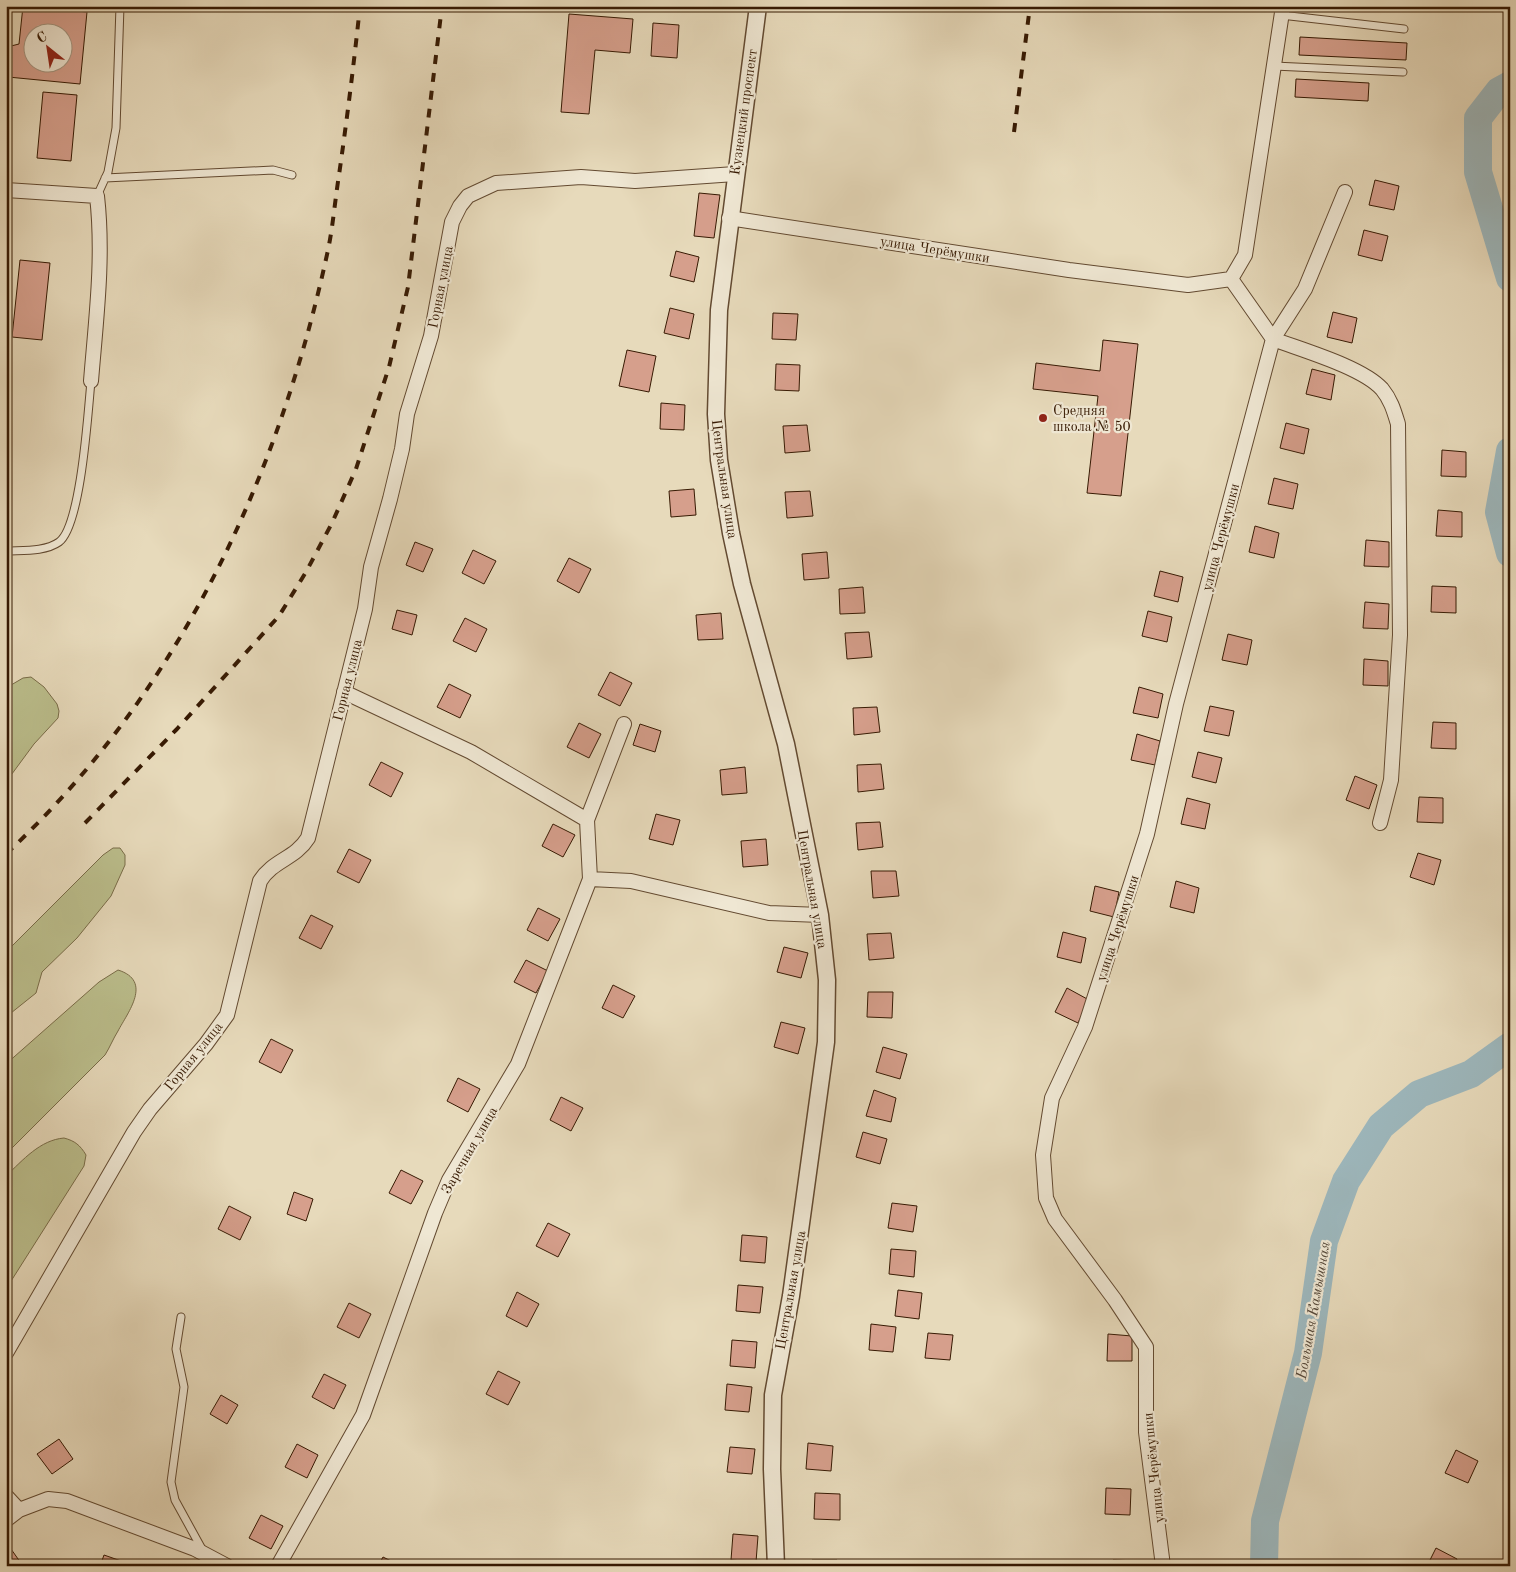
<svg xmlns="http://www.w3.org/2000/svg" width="1516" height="1572" viewBox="0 0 1516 1572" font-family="'Old Standard TT',serif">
<rect width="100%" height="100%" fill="#e7dabb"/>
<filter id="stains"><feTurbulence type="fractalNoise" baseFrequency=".004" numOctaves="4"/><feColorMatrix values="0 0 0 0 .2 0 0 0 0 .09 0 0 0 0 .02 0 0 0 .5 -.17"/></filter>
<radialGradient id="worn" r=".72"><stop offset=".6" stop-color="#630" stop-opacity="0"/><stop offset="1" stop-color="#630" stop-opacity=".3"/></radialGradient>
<path fill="#bbbe8c" stroke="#796c48" d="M31,677L44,687L57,704L59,711L58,718L34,744L6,782V688L23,678Z
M113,848H120L125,855V865L111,896L77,938L42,972L36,993L6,1017V952L103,855Z
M118,970C153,981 128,1012 118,1031C113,1039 110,1047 105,1055L6,1154V1064L99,982Z
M64,1138C75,1141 80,1145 86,1155L84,1166L6,1289V1176C23,1160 40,1140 64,1138Z"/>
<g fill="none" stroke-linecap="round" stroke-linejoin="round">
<path stroke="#9db7bc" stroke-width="28" d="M1510,85L1499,91L1478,118V172L1510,278
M1510,451L1499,512L1510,553
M1264,1566L1265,1521L1308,1353L1324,1241L1346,1181L1381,1126L1419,1094L1471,1074L1510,1046"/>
</g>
<path fill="#d69f8c" stroke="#371a03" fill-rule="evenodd" d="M23,6L87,12L80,84L8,77L11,46L19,44ZM32,32H62V62H32Z
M569,14L633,19L630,53L595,50L589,114L561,112Z
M653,23L679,25L677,58L651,56Z
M1300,37L1407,43L1406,60L1299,55Z
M1296,79L1369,83L1368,101L1295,97Z
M43,92L77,95L71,161L37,158Z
M1375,180L1399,186L1394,210L1369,205Z
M699,193L720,195L714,238L694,236Z
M1364,230L1388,236L1382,261L1358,255Z
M676,251L699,257L694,282L670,276Z
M20,260L50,263L42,340L12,337Z
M670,308L694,314L689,339L664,333Z
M1333,312L1357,318L1352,343L1327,337Z
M773,313L798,314L796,340L772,339Z
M1103,340L1138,344L1121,496L1087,493L1098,396L1033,389L1036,363L1100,371Z
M627,350L656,356L649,392L619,386Z
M776,364L800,365L799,391L775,390Z
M1312,369L1335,375L1331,400L1306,394Z
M661,403L685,405L684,430L660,429Z
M1286,423L1309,429L1304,454L1280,448Z
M807,425L810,451L785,453L783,426Z
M1442,450L1466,452V477L1441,476Z
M1274,478L1298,484L1293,509L1268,504Z
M694,489L696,515L671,517L669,491Z
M810,491L813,516L787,518L785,492Z
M1438,510L1462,512V537L1436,536Z
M1255,526L1279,533L1274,558L1249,552Z
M1366,540L1389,542V567L1364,566Z
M415,542L433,549L423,572L406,565Z
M473,550L496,561L484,584L462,573Z
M827,552L829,578L804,580L802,554Z
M569,558L591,569L579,593L557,581Z
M1160,571L1183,577L1178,602L1154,596Z
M1432,586L1456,587V613L1431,612Z
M863,587L865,613L840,614L839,589Z
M1365,602L1389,604L1388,629L1363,628Z
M397,610L417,615L412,635L392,629Z
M1148,611L1172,617L1167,642L1142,636Z
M721,613L723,639L698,640L696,615Z
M465,618L487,629L476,652L453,641Z
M869,632L872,657L847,659L845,633Z
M1228,634L1252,640L1247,665L1222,660Z
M1364,659L1388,661V686L1363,685Z
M610,672L632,683L620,706L598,695Z
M449,684L471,695L460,718L437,707Z
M1139,687L1163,694L1158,718L1133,713Z
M1210,706L1234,711L1229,736L1204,731Z
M877,707L880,732L854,735L853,708Z
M1433,722L1456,723V749L1431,748Z
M579,723L601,734L589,758L567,747Z
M640,724L661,731L655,752L633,745Z
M1137,734L1160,741L1155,765L1131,760Z
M1198,752L1222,758L1216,783L1192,777Z
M381,762L403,773L391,797L369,785Z
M881,764L884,789L858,792L857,765Z
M745,767L747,793L722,795L720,770Z
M1355,776L1377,785L1369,809L1346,800Z
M1419,797L1443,798V823L1417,822Z
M1187,798L1210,804L1205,829L1181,824Z
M656,814L680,820L673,845L649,839Z
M880,822L883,847L858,850L856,823Z
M553,824L575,835L563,857L542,846Z
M766,839L768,865L743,867L741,841Z
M349,849L371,860L359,883L337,872Z
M1418,853L1441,860L1434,885L1410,877Z
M871,871H896L899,896L873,898Z
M1176,881L1199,888L1194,913L1170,907Z
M1095,886L1119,892L1114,917L1090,911Z
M538,908L560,919L548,941L527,930Z
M311,915L333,926L321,949L299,938Z
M1063,932L1086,938L1081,963L1057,957Z
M891,933L894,958L869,960L867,934Z
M784,947L808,953L801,978L777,972Z
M526,960L548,971L536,993L514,982Z
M613,985L635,996L623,1018L602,1008Z
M1067,988L1089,1000L1078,1023L1055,1012Z
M868,992H893L892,1018L867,1017Z
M781,1022L805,1028L798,1054L774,1047Z
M271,1039L293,1050L281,1073L259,1062Z
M883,1047L907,1054L900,1079L876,1072Z
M458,1078L480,1089L468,1112L447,1101Z
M874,1090L896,1098L891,1122L866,1116Z
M561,1097L583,1108L571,1131L550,1120Z
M863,1132L887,1139L880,1164L856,1157Z
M401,1170L423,1181L411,1204L389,1193Z
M294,1192L313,1199L306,1221L287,1214Z
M892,1203L917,1206L913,1232L888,1228Z
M229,1206L251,1217L240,1240L218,1229Z
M548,1223L570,1234L558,1257L536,1246Z
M742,1235L767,1237L765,1263L740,1261Z
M891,1249L916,1251L914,1277L889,1274Z
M738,1285L763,1287L760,1313L736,1311Z
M898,1290L922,1293L919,1319L895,1316Z
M517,1292L539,1304L527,1327L506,1316Z
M349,1303L371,1314L359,1338L337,1327Z
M871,1324L896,1327L893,1352L869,1350Z
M928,1333L953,1335L950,1360L925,1358Z
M1108,1334L1132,1336V1361H1107Z
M732,1340L757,1342L755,1368L730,1366Z
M1510,1368V1393L1506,1392Z
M498,1371L520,1382L508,1405L486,1394Z
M324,1374L346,1385L334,1409L312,1397Z
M727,1384L752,1387L749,1412L725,1410Z
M221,1395L238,1405L227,1424L210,1414Z
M59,1439L73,1459L52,1474L37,1454Z
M808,1443L833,1446L831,1471L806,1469Z
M297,1444L318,1455L307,1478L285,1467Z
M730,1447L755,1449L752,1474L727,1472Z
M1456,1450L1478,1461L1468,1483L1445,1473Z
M1106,1488L1131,1489L1130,1515L1105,1514Z
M815,1493L840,1494V1520L814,1519Z
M261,1515L283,1526L271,1549L249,1538Z
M733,1534L758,1536L756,1562L731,1560Z
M1436,1548L1457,1559L1455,1566H1427Z
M11,1549L23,1566H6V1552Z
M104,1555L124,1562L122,1566H100Z
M383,1557L401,1566H378Z
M812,1560H837V1566H812Z
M1113,1560L1138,1561V1566H1113Z"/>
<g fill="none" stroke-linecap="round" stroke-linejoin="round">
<g stroke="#634a31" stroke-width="9">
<path id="service" d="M1281,15L1404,29
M1274,66L1403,72
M105,178L273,170L292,175
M97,196L108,172L116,128L120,6
M6,551C22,550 45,552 59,542C81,526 88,412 91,381
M181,1317L176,1349L184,1387L171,1482L175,1500L203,1551"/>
</g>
<g stroke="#634a31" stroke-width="16">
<path id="minor" d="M6,190L97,196C104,258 96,319 91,381
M1345,192L1305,289L1273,339C1302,350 1362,367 1382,389C1391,400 1394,411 1398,424L1400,635L1391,780L1380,823
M729,218L1069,270L1188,285L1231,279L1245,255L1283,6
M344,692L471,752L587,820
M590,879L631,881L769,913L820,915
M6,1353L134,1132L150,1109L206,1044L227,1015L260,881C273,860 295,859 308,838L365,609L371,567L390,499L402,449L407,414L431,336L452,222L460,206L468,196L496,183L581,177L635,181L735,174
M6,1496L19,1510L6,1520
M19,1510L48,1499L67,1501L195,1549L227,1566
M278,1566L363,1415L435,1213L449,1180L518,1064L590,879L587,820L624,724
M1163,1566L1146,1432V1347L1115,1300L1055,1219L1046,1198L1043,1155L1052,1098L1085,1027L1147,834L1176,704L1273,339L1231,279"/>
</g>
<g stroke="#634a31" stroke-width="19">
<path id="tertiary" d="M758,6L719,310L716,414L719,460L731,533L742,584L786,744L820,915L827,980L826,1042L791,1296L773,1395L772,1469L776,1566"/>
</g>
<use href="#service" stroke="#efe7d3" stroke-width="7"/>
<use href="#minor" stroke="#efe7d3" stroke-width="14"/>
<use href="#tertiary" stroke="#efe7d3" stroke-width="16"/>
<path stroke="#371a03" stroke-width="4" stroke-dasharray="9 9" stroke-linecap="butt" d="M1014,132L1030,6
M85,823L177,729L279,616L306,572L332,523L356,469L389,367L408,287L442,6
M6,854C179,693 279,478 328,250C333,226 335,200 339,175C347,119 354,63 360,6"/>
</g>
<circle fill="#8f2418" stroke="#efe7d3" stroke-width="2" cx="1043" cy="418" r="5"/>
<g text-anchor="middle" stroke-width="4.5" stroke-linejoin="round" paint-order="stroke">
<g font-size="14" fill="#371a03" stroke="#efe7d3">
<text transform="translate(743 112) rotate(-82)" y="5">Кузнецкий проспект</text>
<text transform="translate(935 249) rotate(9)" y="5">улица Черёмушки</text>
<text transform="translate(440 287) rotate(-79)" y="5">Горная улица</text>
<text transform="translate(725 479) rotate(82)" y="5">Центральная улица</text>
<text transform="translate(1220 537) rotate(-75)" y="5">улица Черёмушки</text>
<text transform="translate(347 680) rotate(-76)" y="5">Горная улица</text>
<text transform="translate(813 889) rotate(80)" y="5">Центральная улица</text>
<text transform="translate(1117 928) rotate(-72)" y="5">улица Черёмушки</text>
<text transform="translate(193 1056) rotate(-51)" y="5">Горная улица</text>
<text transform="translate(469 1150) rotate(-60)" y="5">Заречная улица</text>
<text transform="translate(790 1290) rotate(-80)" y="5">Центральная улица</text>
<text transform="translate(1153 1468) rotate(-96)" y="5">улица Черёмушки</text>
</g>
<g font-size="14" fill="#371a03" stroke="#efe7d3" text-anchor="start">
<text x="1053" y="415">Средняя<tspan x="1053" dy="16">школа № 50</tspan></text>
</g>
<g font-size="15" font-style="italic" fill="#56493a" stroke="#efe7d3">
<text transform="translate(1313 1310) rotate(-80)" y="5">Большая Камышная</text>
</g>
</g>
<rect width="1516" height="1572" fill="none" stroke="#e7dabb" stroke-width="25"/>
<rect x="8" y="8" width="1501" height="1557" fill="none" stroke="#371a03" stroke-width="2.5"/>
<rect x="12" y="12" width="1491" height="1547" fill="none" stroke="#371a03"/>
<g transform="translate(48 48) rotate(330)"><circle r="24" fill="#efe7d3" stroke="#a59580"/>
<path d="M0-4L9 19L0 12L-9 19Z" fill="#8f2418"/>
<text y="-8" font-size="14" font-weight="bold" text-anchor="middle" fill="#371a03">С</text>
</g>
<rect width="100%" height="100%" filter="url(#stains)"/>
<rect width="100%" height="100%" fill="url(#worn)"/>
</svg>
